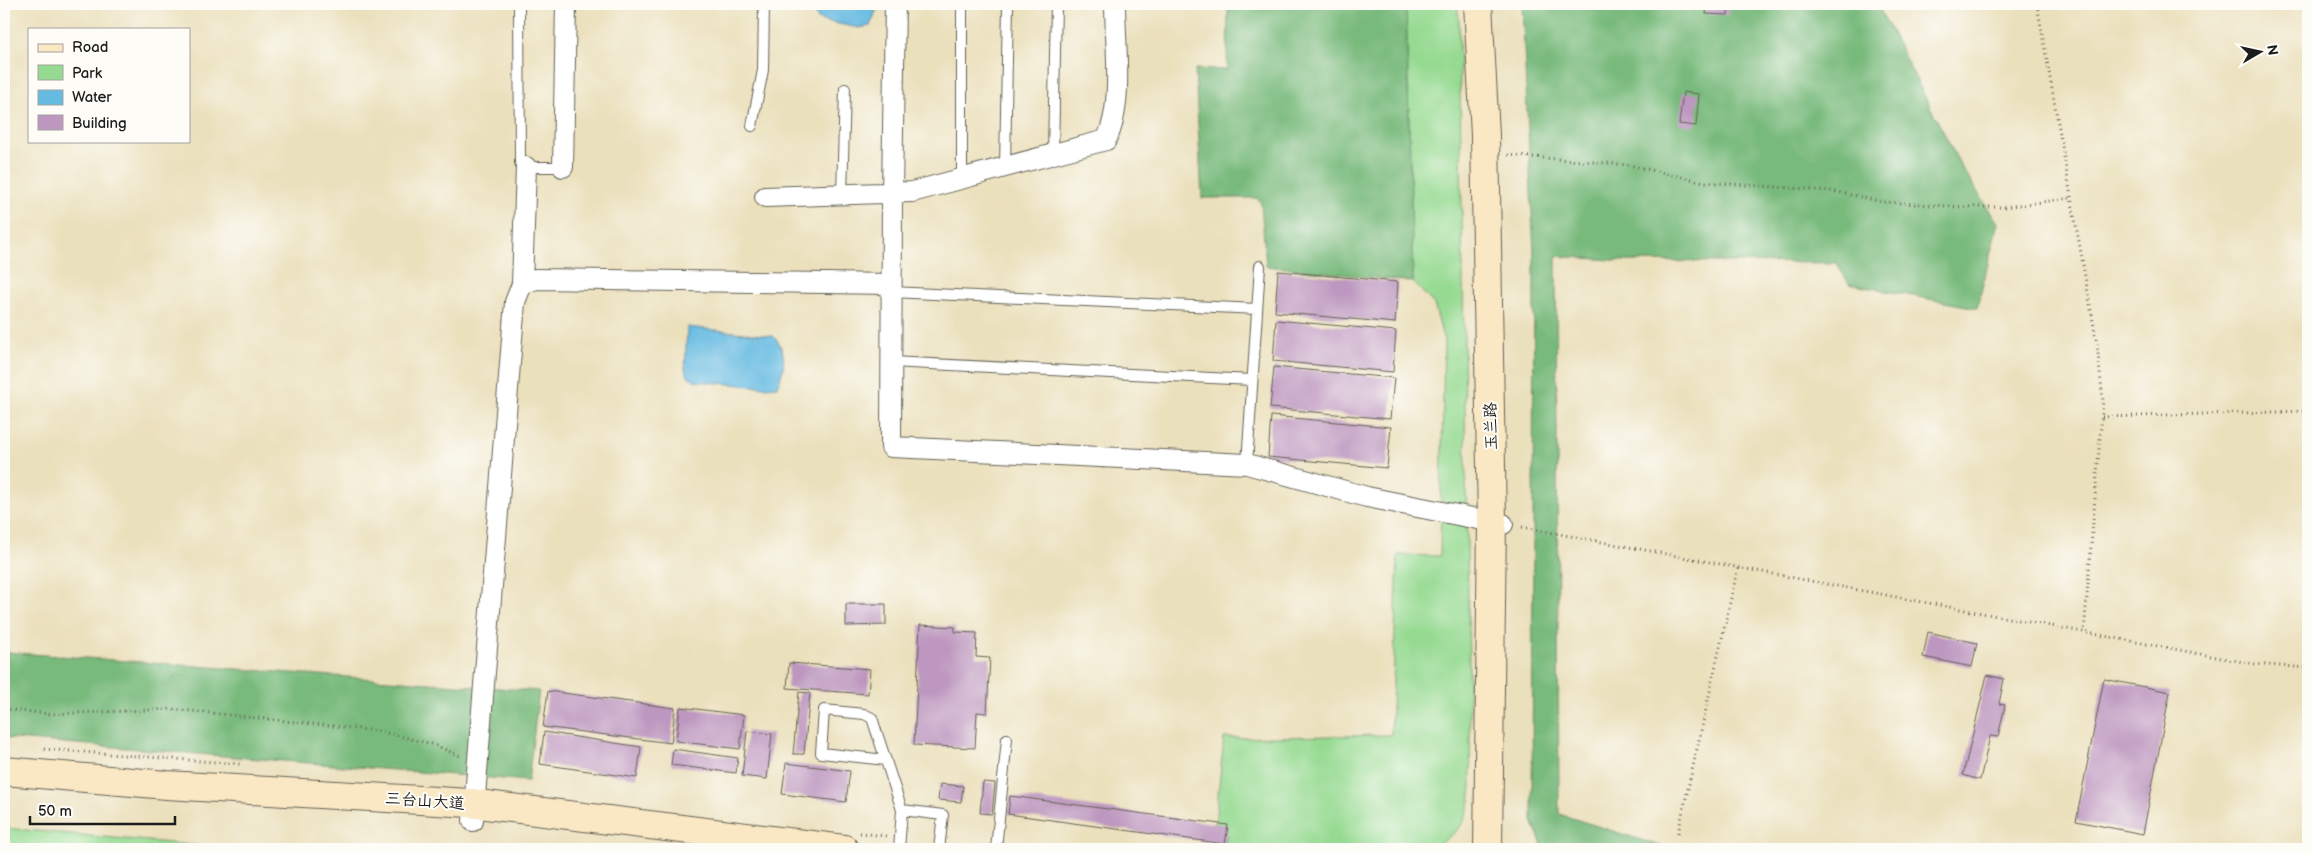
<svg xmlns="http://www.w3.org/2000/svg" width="2312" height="853" viewBox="0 0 2312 853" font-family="'Balsamiq Sans','LXGW WenKai TC',sans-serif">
<rect width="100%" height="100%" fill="#fdfcf7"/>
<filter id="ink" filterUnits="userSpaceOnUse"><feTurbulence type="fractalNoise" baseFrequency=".02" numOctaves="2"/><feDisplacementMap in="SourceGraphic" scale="10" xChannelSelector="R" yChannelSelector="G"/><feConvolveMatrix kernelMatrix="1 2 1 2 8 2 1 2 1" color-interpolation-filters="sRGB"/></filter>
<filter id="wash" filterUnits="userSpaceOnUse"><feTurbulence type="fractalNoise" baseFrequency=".0096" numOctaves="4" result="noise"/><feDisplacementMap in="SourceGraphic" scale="20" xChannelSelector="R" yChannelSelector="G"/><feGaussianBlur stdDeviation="1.12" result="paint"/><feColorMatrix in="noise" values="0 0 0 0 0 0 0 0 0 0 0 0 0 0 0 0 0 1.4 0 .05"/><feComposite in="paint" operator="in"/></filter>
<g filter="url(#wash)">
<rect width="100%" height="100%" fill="#ebe0bc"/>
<path fill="#96da92" stroke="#597b57" d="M1406,4H1457L1459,21L1471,795C1465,830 1458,830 1432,849H1225L1227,825L1215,824L1224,738L1391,735L1398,555L1440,556L1444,341L1434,304L1413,282Z
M4,828L237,849H4Z"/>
<path fill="#78ba7c" stroke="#4a6b4c" d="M1369,4H1406L1413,282L1266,266L1261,203L1257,198H1202L1195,69L1227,70L1228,6H1369Z
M1522,4H1877L1963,170L1998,223L1977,308L1849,284L1837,263L1625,261L1556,256L1559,814L1670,849H1544L1532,821L1534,255Z
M4,652L539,691L528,781L4,738Z"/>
<path fill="#65bae2" stroke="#406b7f" d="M813,4H879L870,26L859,28L819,20L814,13Z
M687,327L773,336C788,349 785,370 777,386L764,387L696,381L688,376L685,369Z"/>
<g id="blocks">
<path fill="#bd97c0" d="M1707,4H1729L1728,15L1706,14Z
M1683,92L1699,94L1696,126L1679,124Z
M1278,271L1398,282L1395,323L1275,312Z
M1276,320L1396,331L1393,372L1273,361Z
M1274,367L1394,378L1390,419L1270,408Z
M1271,416L1391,427L1387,468L1268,457Z
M846,604H886V625L846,626Z
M920,625L955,627V632L977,633L976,657L990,658L987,713L977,712L975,748L914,745Z
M1928,632L1977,643L1972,667L1923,657Z
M789,663L870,669L868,694L787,688Z
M1987,675L2004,679L1999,704L2005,705L1998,737L1990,736L1980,780L1963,775Z
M2104,679L2170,692L2143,834L2076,821Z
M548,691L675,708L671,743L543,727Z
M799,692L810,693L804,754H793Z
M680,707L744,715L740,749L676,741Z
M747,731L772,734L767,779L742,776Z
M544,732L641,747L637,778L540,764Z
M673,749L738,758L736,773L671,765Z
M786,763L850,771L846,802L782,794Z
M983,782L995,783L992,814L980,813Z
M940,784L963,786L961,802L938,800Z
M1010,796L1228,825L1225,844L1008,814Z"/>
</g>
</g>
<g filter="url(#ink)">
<use href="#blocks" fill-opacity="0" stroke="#646154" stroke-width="1"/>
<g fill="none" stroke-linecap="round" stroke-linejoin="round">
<g stroke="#646154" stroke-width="12">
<path id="lane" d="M519,4L520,163L526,167H563
M962,4V178
M752,126L763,70L764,4
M1053,154L1056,4
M1005,167L1008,4
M842,195L845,89
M891,292L1257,309
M891,362L1252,380
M1247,464L1260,266
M886,760L821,753L824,710L864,714L872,718L902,810
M899,849L902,810L943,815L939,849
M996,849L1007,739"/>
</g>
<g stroke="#646154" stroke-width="22">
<path id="street" d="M895,4L892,193L891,447L1247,464L1367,497L1503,524
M563,167L566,4
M765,197L912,192L1106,140C1124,106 1115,43 1115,4
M522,284L536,279L891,284
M473,821L515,302L522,284L526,167"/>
</g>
<g stroke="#646154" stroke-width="30">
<path id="secondary" d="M1478,4L1485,135L1492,522L1488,849
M4,771L167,785L470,803L844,849"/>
</g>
<path stroke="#646154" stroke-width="3" stroke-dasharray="1 4" stroke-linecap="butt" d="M2037,4L2097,344L2103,401L2084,632
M1508,155L1629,165L1704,182L1832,191L1884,202L1964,207H2005L2071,198
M2102,417L2308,411
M1522,527L2254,664L2308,668
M4,709L49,714L173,709L379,731L432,744L460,756
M44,749L240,764
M860,833L886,836
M1678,833L1738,567
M954,845L982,849"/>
<use href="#lane" stroke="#fff" stroke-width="10"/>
<use href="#street" stroke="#fff" stroke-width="20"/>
<use href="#secondary" stroke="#fae7c3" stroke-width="28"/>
</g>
</g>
<g text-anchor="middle" stroke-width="4" stroke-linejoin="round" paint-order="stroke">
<g font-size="16" fill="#1c1c1c" stroke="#fdfcf7">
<text transform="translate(1490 426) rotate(-91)" y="6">玉兰路</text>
<text transform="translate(425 800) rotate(4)" y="6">三台山大道</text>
</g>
</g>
<rect width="2312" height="853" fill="none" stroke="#fdfcf7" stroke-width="20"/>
<rect x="28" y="28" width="162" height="115" fill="#fdfcf7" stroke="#a3a29f"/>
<rect x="38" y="44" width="25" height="8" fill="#fae7c3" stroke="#a3a29f"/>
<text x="72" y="52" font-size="15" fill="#1c1c1c">Road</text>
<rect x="38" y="65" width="25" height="15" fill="#96da92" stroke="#a3a29f"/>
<text x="72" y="78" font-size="15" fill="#1c1c1c">Park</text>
<rect x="38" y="90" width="25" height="15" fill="#65bae2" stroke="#a3a29f"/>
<text x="72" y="102" font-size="15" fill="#1c1c1c">Water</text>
<rect x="38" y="115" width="25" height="15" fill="#bd97c0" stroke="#a3a29f"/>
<text x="72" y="128" font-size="15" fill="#1c1c1c">Building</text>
<g transform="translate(2260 52) rotate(81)" stroke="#fdfcf7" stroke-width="4" paint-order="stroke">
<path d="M0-4L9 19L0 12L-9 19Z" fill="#1c1c1c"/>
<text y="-8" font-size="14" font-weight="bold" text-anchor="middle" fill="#1c1c1c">N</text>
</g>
<path d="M30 816v8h145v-8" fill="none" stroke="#1c1c1c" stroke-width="2.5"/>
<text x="38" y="816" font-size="15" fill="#1c1c1c" stroke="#fdfcf7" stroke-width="4" paint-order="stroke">50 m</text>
</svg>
